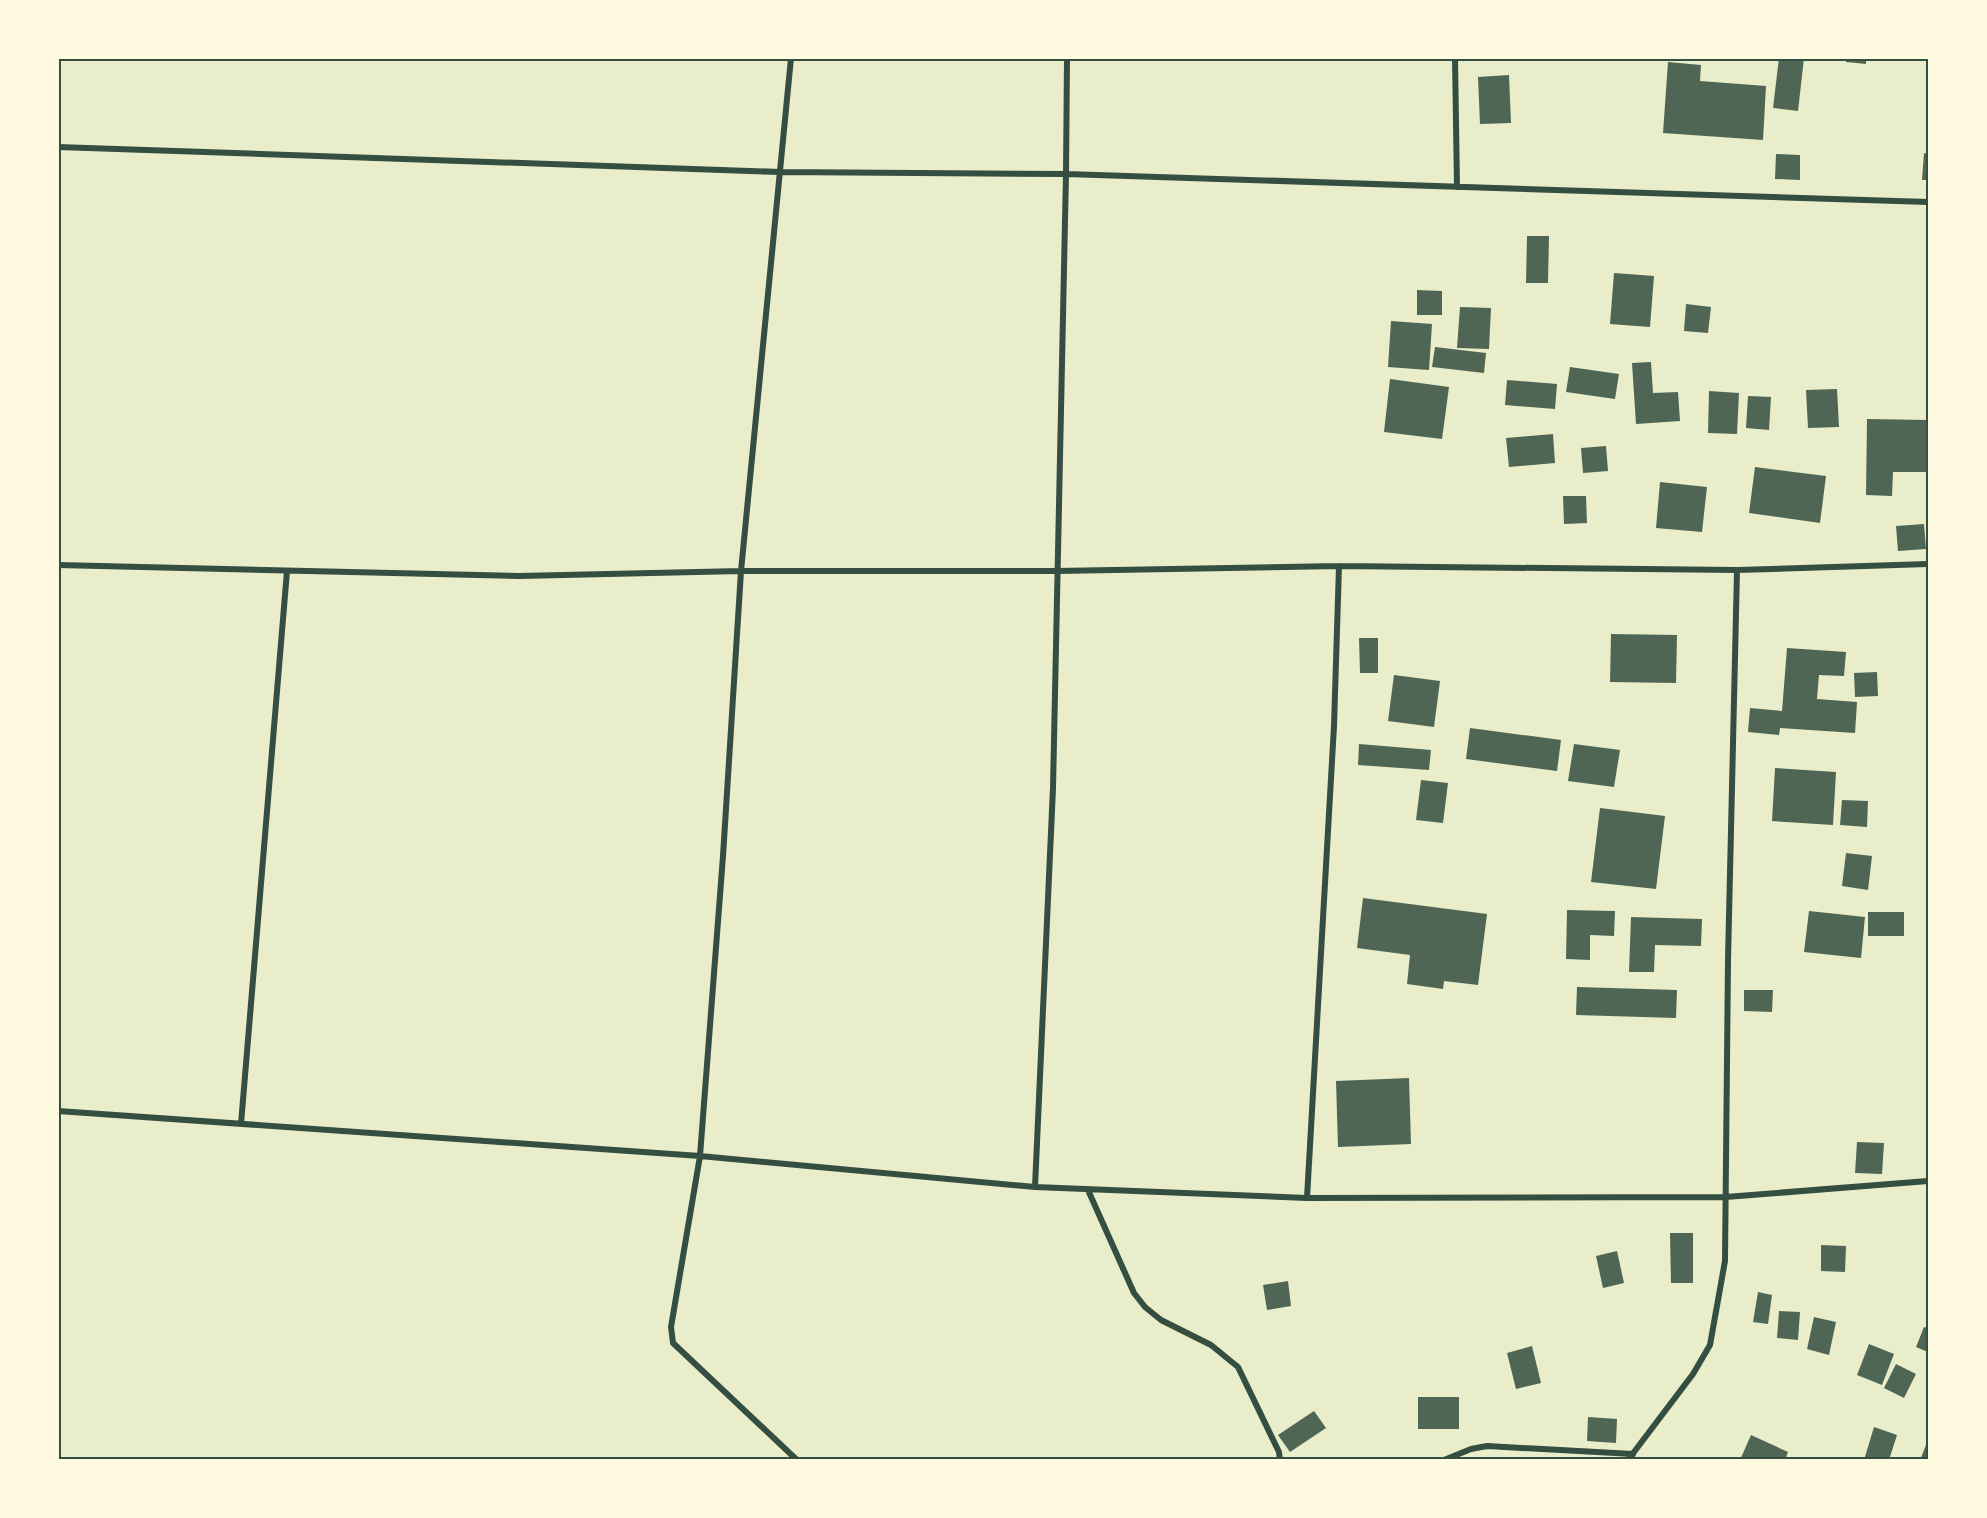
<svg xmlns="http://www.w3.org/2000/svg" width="1987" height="1518" viewBox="0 0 1987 1518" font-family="'Roboto Condensed',sans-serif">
<rect width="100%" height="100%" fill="#e9edc9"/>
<path fill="#4f6655" d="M1779,58H1804L1798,111L1773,108Z
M1846,58H1866V64L1846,62Z
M1668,62L1701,65L1700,81L1766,86L1763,140L1663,133Z
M1509,75L1511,123L1480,124L1478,77Z
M1924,153L1928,154V180H1922Z
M1776,154L1800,155V180L1775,179Z
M1527,236H1549L1548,283H1526Z
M1614,273L1654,276L1650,327L1610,324Z
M1417,290L1442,291V315H1417Z
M1686,304L1711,307L1708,333L1684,331Z
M1460,307L1491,308L1489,349L1457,348Z
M1391,321L1432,324L1429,370L1388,367Z
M1435,347L1486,353L1484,373L1432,367Z
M1651,362L1653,393L1678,392L1680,421L1636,424L1632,363Z
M1570,367L1619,374L1615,399L1566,392Z
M1390,379L1449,387L1442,439L1384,432Z
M1507,380L1557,384L1555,409L1505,405Z
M1837,389L1839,427L1808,428L1806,390Z
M1709,391L1739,393L1737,434L1708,433Z
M1748,396L1771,397L1769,430L1746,428Z
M1867,419L1928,420V472H1893L1892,496L1866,495Z
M1553,434L1555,463L1509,467L1506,438Z
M1606,446L1608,471L1583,473L1581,448Z
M1755,467L1826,476L1820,523L1749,513Z
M1660,482L1707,487L1702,532L1656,528Z
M1563,496H1586L1587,523L1564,524Z
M1924,524L1926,549L1898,551L1896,526Z
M1611,634L1677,635L1676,683L1610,682Z
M1359,638H1378V673H1360Z
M1787,648L1846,652L1844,676L1819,675L1817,699L1857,702L1855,733L1780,728L1779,735L1748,732L1750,708L1782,711Z
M1877,672L1878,696L1855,697L1854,673Z
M1394,675L1440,681L1434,727L1388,721Z
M1470,728L1561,740L1557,771L1466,759Z
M1359,744L1431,750L1429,770L1358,765Z
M1574,744L1620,750L1614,787L1568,781Z
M1775,768L1836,772L1833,825L1772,821Z
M1421,780L1448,783L1443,823L1416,820Z
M1842,800L1868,801L1867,827L1840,825Z
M1600,808L1665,816L1656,889L1591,882Z
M1846,853L1872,856L1868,890L1842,886Z
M1363,898L1487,914L1478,985L1444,981L1443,989L1407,984L1410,955L1357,948Z
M1567,910L1615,911L1614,936L1590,935V960L1566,959Z
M1809,911L1865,917L1861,958L1804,952Z
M1868,912H1904V936H1868Z
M1631,917L1702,919L1701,946L1655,945L1654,972H1629Z
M1577,987L1677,990L1676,1018L1576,1015Z
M1744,990H1773L1772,1012L1744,1011Z
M1409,1078L1411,1144L1338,1147L1336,1081Z
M1857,1142L1884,1143L1882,1174L1855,1173Z
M1670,1233H1693V1283H1671Z
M1821,1245L1846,1246L1845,1272L1821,1271Z
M1617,1251L1624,1283L1603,1288L1596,1256Z
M1288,1281L1291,1306L1267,1310L1263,1285Z
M1758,1292L1772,1295L1768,1324L1753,1322Z
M1779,1311L1800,1312L1798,1340L1777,1338Z
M1814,1317L1836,1322L1829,1355L1807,1349Z
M1924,1327L1928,1328V1352L1916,1347Z
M1869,1344L1894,1354L1882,1385L1857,1375Z
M1532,1346L1541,1383L1516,1389L1507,1353Z
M1896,1364L1916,1374L1904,1398L1884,1388Z
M1418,1397H1459V1429H1418Z
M1314,1411L1326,1428L1290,1452L1278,1435Z
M1588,1417L1617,1419L1616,1443L1587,1441Z
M1874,1427L1897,1435L1889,1460H1864Z
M1751,1435L1788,1452L1785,1460H1740Z
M1928,1440V1460H1920Z"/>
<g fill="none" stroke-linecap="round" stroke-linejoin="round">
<path stroke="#344e41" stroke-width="6" d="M791,58L741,571L723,856L700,1156L671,1327L673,1343L797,1460
M1455,58L1457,187
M58,147L780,172L1066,174L1928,202
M58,565L519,576L741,571H1056L1339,566L1737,570L1928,564
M58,1111L700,1156L1035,1187L1307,1198L1726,1197L1928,1181
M241,1124L287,571
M1035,1187L1053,788L1066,174L1067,58
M1088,1190L1134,1293L1145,1307L1161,1320L1211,1345L1238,1367L1279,1452L1280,1460
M1307,1198L1334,726L1339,566
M1444,1460L1471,1449L1487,1446L1633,1454
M1628,1460L1693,1374L1710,1345L1725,1261L1728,960L1737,570"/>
</g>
<rect width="1987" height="1518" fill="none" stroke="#fefae0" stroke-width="120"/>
<rect x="60" y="60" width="1867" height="1398" fill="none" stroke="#344e41" stroke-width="2"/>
</svg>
